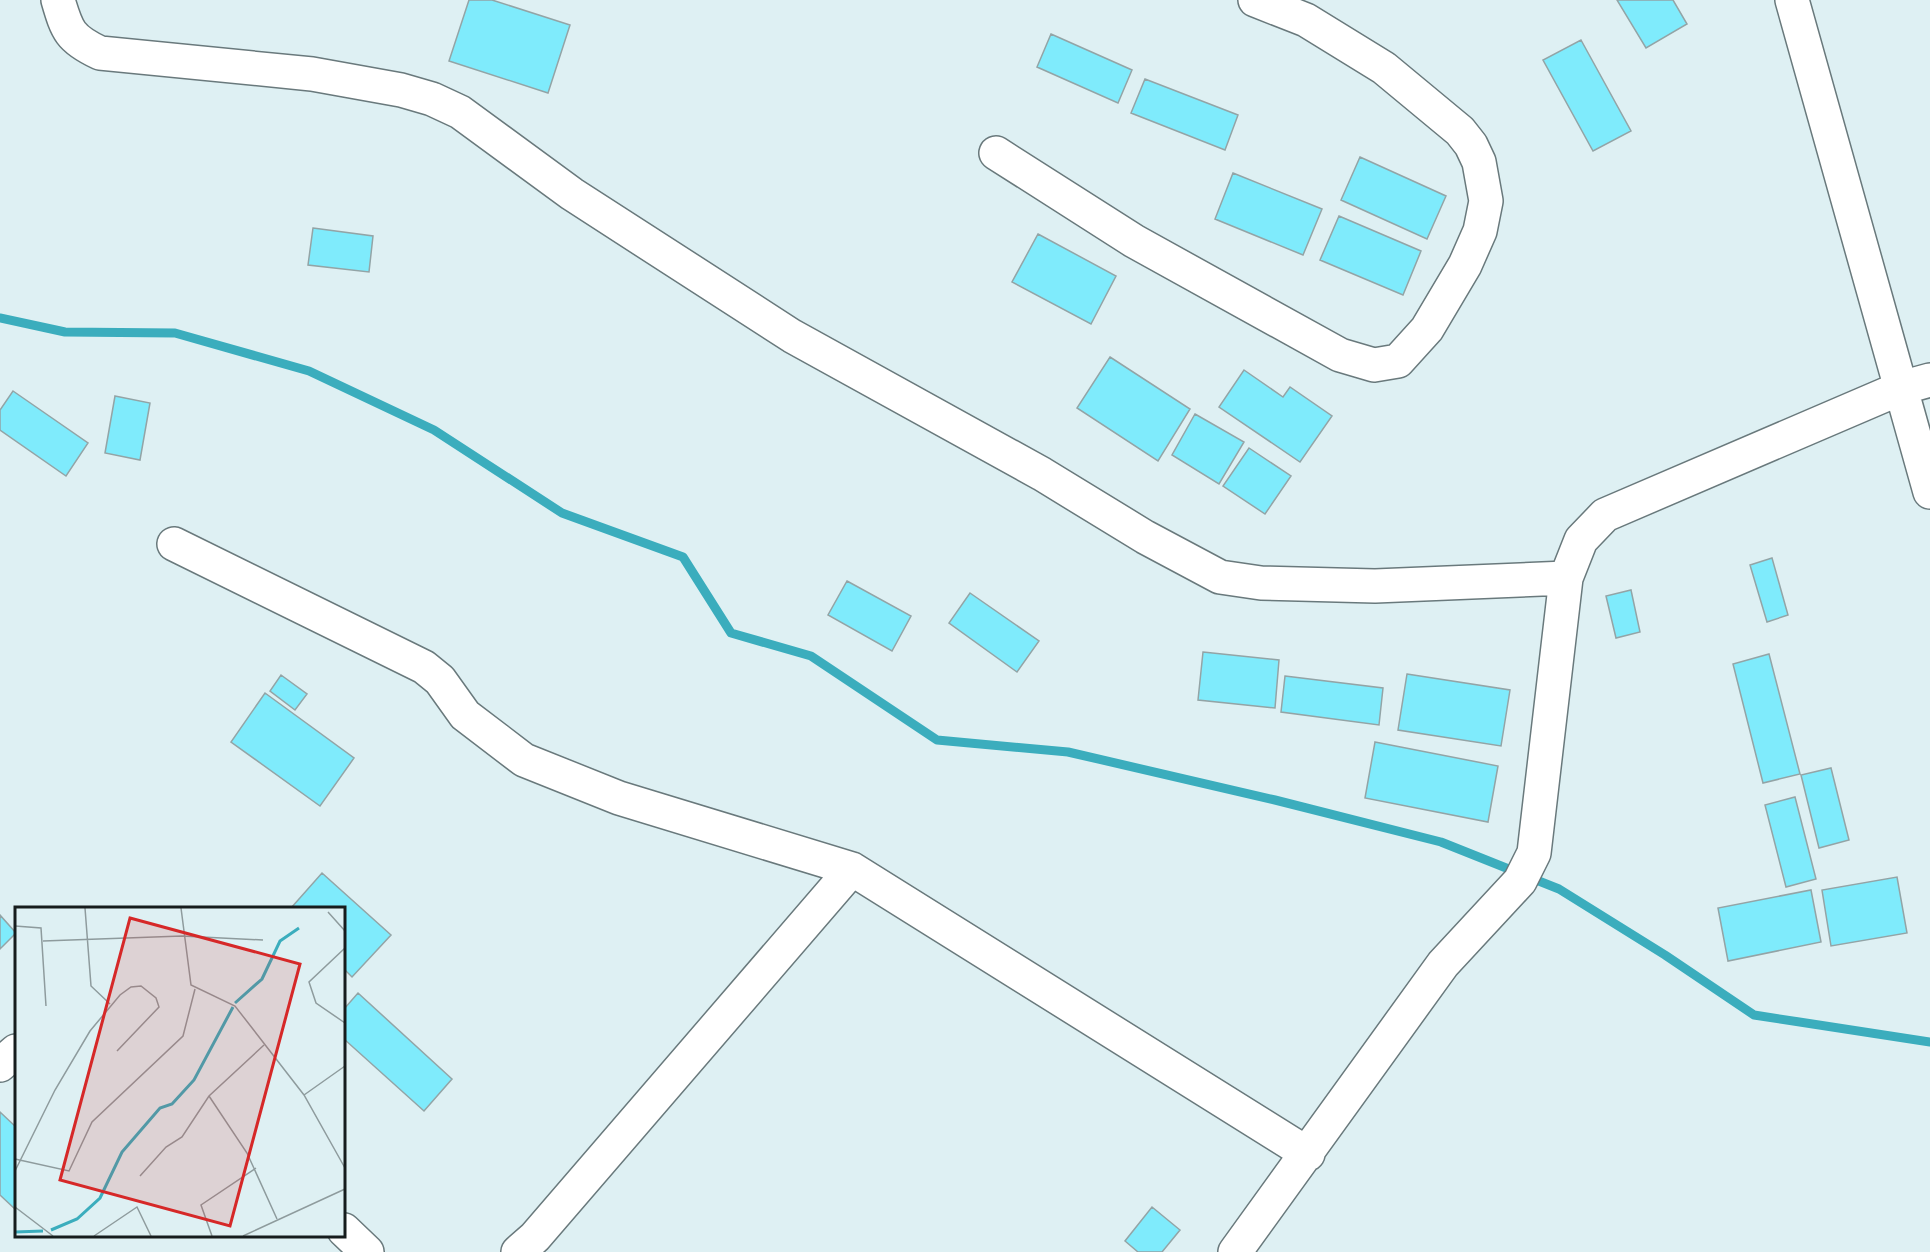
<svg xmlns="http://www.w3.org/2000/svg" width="1930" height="1252" viewBox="0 0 1930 1252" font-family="Raleway,sans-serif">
<rect width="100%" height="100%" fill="#def0f3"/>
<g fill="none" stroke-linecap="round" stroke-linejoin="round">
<path stroke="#3badbd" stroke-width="9" d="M0,318L65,332L175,333L309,371L434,430L562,513L683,557L731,633L811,656L937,740L1068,752L1275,800L1441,842L1559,889L1665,955L1754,1015L1930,1042"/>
</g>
<path fill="#7febfc" stroke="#93a4a6" stroke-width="1.5" d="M469,0H492L570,25L548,93L449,61Z
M1617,0H1673L1687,24L1646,48Z
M1051,34L1132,70L1118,103L1037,67Z
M1581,40L1631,131L1593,151L1543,60Z
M1145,79L1238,115L1225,150L1131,113Z
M1360,157L1446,196L1427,239L1341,200Z
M1233,173L1322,209L1303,255L1215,219Z
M1339,216L1421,251L1403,295L1320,260Z
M313,228L373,236L369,272L308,265Z
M1038,234L1116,276L1091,324L1012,282Z
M1110,357L1190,409L1158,461L1077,408Z
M1244,370L1283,397L1290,387L1332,416L1300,462L1219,407Z
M13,391L88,443L66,476L0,430V410Z
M115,396L150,403L140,460L105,453Z
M1195,414L1244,442L1219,484L1172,455Z
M1249,448L1291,476L1265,514L1223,486Z
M1772,558L1788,615L1767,622L1750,565Z
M847,581L911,616L892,651L828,615Z
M1631,590L1640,632L1616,638L1606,596Z
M970,593L1039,641L1017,672L949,623Z
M1203,652L1279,660L1275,708L1198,700Z
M1769,654L1800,774L1763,783L1733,664Z
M1407,674L1510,690L1501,746L1398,730Z
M281,675L307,694L295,710L270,691Z
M1285,676L1383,688L1379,725L1281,712Z
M265,693L354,758L320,806L231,742Z
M1375,742L1498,766L1488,822L1365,798Z
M1831,768L1849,840L1819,848L1801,775Z
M1795,797L1816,879L1786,887L1765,805Z
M322,873L391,935L352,977L344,969V908H291Z
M1897,877L1907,933L1831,946L1822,890Z
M1811,890L1821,942L1728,961L1718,908Z
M0,915L16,933L0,949Z
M358,993L452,1079L424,1111L344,1039V1009Z
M0,1112L16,1127V1210L0,1195Z
M1152,1207L1180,1230L1162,1252H1138L1125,1241Z"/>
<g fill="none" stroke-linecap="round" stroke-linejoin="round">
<g stroke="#69797c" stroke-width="36">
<path id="minor" d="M58,0C67,31 70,39 100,53L312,74L401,90L432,99L460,112L572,194L792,336L1042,474L1145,537L1220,577L1261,583L1375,586L1566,578
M1792,0L1930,492
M996,153L1134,241L1340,355L1374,365L1398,361L1427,329L1465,265L1480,231L1486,201L1479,162L1471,145L1460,131L1384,68L1306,20L1255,0
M174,544L424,667L440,680L465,715L524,760L619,798L852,869L1308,1154
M0,1065L16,1051
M344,1230L367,1252
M518,1252L535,1237L852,869
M1235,1252L1443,964L1520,881L1534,853L1566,578L1581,540L1605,515L1901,388L1930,380"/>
</g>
<use href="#minor" stroke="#fff" stroke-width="33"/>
</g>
<g transform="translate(15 907)">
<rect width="330" height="330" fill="#def0f3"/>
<path fill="none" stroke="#3badbd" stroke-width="3" d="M220,96L247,72L265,34L284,21M36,323L62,312L85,291L107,245L145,201L157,197L179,173L218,100M0,325L28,324"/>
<path fill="none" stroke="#8e9b9d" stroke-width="1.5" d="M70,1L76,79L95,97M166,1L176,78L220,99L289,188L330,261M313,5L330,24M0,19L26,21L31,99M28,34L167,29L248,33M330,41L294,75L301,96L330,116M289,188L330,159M194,189L232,246L262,312M0,252L54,264L77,215L168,129L180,82M0,264L40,183L75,124L105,88L116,80L126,79L141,91L144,100L102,144M125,269L151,240L167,230L194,189L249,138M0,300L38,329M79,329L122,300L136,329M197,329L186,298L241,261M228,329L330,282"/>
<path fill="#d62828" fill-opacity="0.15" stroke="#d62828" stroke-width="3" d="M115,11L285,57L215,319L45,273Z"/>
<rect width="330" height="330" fill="none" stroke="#161c1d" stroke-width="3"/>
</g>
</svg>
